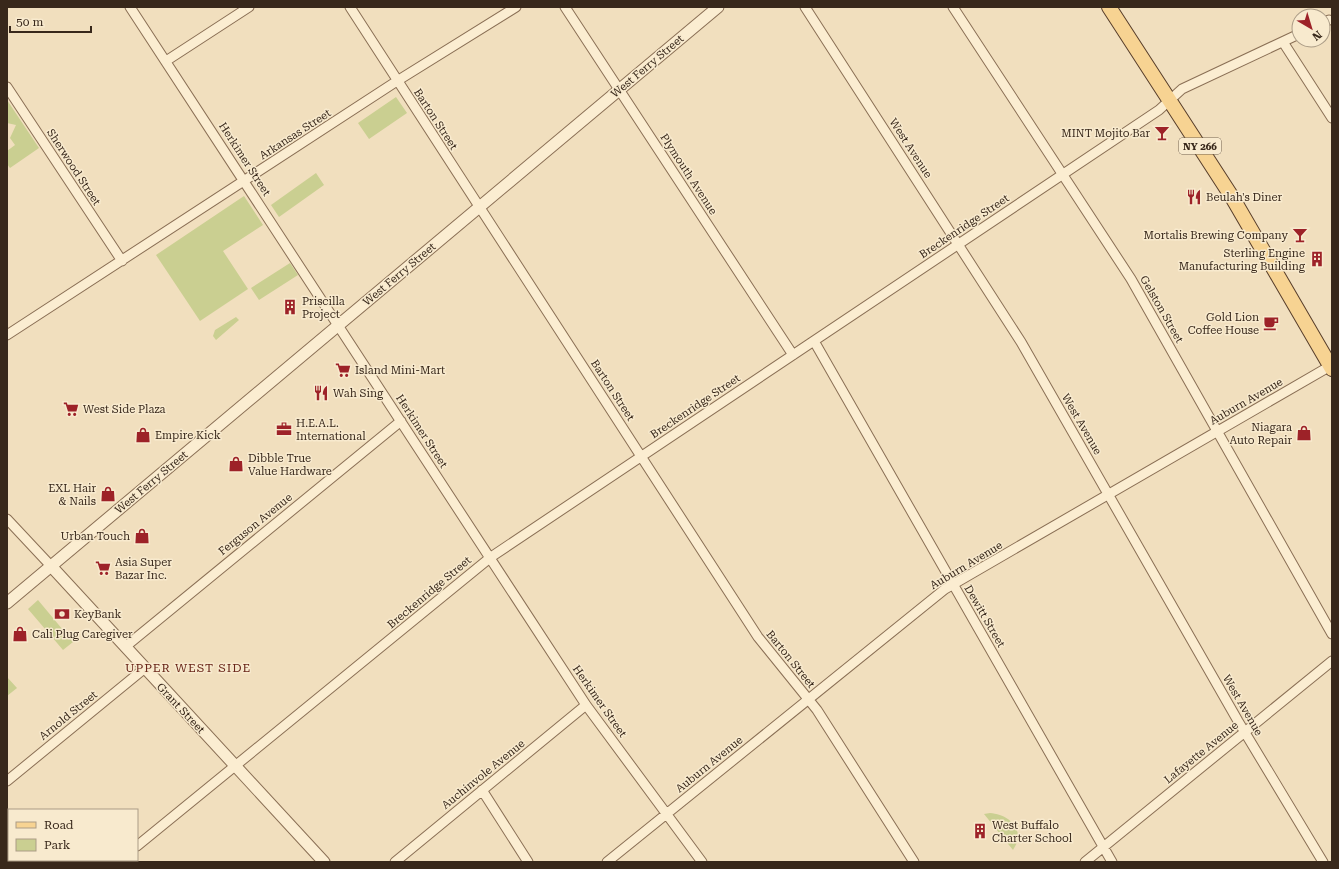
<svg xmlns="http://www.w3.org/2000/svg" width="1339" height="869" viewBox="0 0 1339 869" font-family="'Roboto Serif',serif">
<rect width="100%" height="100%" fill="#f1dfbe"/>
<path fill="#cacf91" d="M396,97L407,113L369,139L358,123Z
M7,100L39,148L10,168L7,164V151L15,145L10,138L16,125L7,123Z
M316,173L324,185L279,217L271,205Z
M244,196L263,225L223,251L248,289L200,321L156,255Z
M290,263L298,275L259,300L251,288Z
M236,317L239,320L216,340L213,336L215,330Z
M38,600L73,642L63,650L28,609Z
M7,677L17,688L7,696Z
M990,813C1005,814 1020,824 1018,841L1013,850L984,814Z"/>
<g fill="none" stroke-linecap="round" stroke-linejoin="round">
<g stroke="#8a6f55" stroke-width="11">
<path id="minor" d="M130,7L586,705L702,862
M350,7L758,637L817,710L914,862
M565,7L793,355
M805,7L1021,342L1238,721L1323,862
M953,7L1131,279L1332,634
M1323,23L1329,20
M1283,42L1332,118
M166,61L249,7
M7,87L122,261
M7,335L397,81L516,7
M814,341L1112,862
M7,519L51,566
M125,647L401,421
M7,781L145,668
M482,790L528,862
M137,846L491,557L1159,110L1182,89L1299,34
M117,862L119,860
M395,862L586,705
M607,862L945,589L1332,365
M1085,862L1332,661"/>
</g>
<g stroke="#8a6f55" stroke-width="13">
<path id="tertiary" d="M51,566L324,862
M7,603L718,7"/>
</g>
<g stroke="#573d2a" stroke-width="16">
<path id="primary" d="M1109,7L1232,197L1332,369"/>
</g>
<use href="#minor" stroke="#fbedd1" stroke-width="9"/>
<use href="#tertiary" stroke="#fbedd1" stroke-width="11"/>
<use href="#primary" stroke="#f7d392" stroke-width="14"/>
</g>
<defs>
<g id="bar-bare" transform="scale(1.2)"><path d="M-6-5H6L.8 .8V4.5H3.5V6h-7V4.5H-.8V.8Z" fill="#9d2228" stroke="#f8eace" stroke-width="2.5" paint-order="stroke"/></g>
<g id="restaurant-bare" transform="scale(1.2)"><path d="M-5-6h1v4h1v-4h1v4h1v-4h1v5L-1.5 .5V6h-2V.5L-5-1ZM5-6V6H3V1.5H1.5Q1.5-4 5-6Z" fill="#9d2228" stroke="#f8eace" stroke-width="2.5" paint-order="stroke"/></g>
<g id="building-bare" transform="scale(1.2)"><path d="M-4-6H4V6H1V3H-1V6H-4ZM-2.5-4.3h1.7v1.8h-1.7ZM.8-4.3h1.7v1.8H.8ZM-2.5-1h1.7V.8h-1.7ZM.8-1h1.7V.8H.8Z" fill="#9d2228" stroke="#f8eace" stroke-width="2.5" paint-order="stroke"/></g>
<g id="cafe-bare" transform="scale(1.2)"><path d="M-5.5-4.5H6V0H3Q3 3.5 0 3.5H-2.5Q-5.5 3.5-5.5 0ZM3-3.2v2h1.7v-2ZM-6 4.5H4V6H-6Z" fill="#9d2228" stroke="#f8eace" stroke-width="2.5" paint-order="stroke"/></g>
<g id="supermarket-bare" transform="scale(1.2)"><path d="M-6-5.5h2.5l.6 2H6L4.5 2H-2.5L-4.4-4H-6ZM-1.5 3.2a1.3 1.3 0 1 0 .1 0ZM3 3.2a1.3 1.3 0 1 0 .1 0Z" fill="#9d2228" stroke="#f8eace" stroke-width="2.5" paint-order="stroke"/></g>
<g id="office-bare" transform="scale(1.2)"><path d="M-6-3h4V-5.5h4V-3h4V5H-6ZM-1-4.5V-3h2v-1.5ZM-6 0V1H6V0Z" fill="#9d2228" stroke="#f8eace" stroke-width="2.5" paint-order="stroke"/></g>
<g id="shop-bare" transform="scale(1.2)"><path d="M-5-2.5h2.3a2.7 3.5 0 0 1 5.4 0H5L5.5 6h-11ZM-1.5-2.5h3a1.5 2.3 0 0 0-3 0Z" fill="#9d2228" stroke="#f8eace" stroke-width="2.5" paint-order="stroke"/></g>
<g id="bank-bare" transform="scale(1.2)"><path d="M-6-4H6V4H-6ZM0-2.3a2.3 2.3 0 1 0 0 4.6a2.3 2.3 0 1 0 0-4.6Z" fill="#9d2228" stroke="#f8eace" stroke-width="2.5" paint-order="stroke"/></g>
</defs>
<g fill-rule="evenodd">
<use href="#bar-bare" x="1162" y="133"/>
<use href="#restaurant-bare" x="1194" y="197"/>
<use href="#bar-bare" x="1300" y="235"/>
<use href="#building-bare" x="1317" y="259"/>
<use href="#building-bare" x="290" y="307"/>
<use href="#cafe-bare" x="1271" y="323"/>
<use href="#supermarket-bare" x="343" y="370"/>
<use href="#restaurant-bare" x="321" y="393"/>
<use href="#supermarket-bare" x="71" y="409"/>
<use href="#office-bare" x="284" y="429"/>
<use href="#shop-bare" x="1304" y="433"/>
<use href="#shop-bare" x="143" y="435"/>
<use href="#shop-bare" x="236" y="464"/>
<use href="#shop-bare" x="108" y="494"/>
<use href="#shop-bare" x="142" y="536"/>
<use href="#supermarket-bare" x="103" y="568"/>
<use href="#bank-bare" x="62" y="614"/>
<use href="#shop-bare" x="20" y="634"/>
<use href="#building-bare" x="980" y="831"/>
</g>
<g text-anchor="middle" stroke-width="3" stroke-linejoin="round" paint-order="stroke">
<rect fill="#f8eace" stroke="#726251" stroke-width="1" x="1179" y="138" width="42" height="16" rx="3"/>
<g font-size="10" font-weight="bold" fill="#38281b">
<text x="1200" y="150">NY 266</text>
</g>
<g font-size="11" fill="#38281b" stroke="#f8eace">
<text transform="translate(647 66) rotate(-40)" y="4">West Ferry Street</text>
<text transform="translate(436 119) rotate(57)" y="4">Barton Street</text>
<text transform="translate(295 134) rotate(-33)" y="4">Arkansas Street</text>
<text transform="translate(911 148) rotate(57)" y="4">West Avenue</text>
<text transform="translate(245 159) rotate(57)" y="4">Herkimer Street</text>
<text transform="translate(74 167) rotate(57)" y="4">Sherwood Street</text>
<text transform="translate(689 174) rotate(57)" y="4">Plymouth Avenue</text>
<text transform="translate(964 226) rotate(-34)" y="4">Breckenridge Street</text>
<text transform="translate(399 274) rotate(-40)" y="4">West Ferry Street</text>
<text transform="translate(1162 309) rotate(60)" y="4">Gelston Street</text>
<text transform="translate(613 390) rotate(57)" y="4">Barton Street</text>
<text transform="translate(1246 401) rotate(-30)" y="4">Auburn Avenue</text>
<text transform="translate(695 406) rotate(-34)" y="4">Breckenridge Street</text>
<text transform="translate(1082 424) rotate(60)" y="4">West Avenue</text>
<text transform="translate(422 431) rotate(57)" y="4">Herkimer Street</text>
<text transform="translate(151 482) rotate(-40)" y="4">West Ferry Street</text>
<text transform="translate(255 524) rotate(-39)" y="4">Ferguson Avenue</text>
<text transform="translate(966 565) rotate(-31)" y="4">Auburn Avenue</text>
<text transform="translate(429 592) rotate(-40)" y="4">Breckenridge Street</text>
<text transform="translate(985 616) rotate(60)" y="4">Dewitt Street</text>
<text transform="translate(791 659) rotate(51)" y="4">Barton Street</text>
<text transform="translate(600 701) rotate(55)" y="4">Herkimer Street</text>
<text transform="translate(1243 705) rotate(60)" y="4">West Avenue</text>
<text transform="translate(181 708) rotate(47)" y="4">Grant Street</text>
<text transform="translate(68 715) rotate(-39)" y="4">Arnold Street</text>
<text transform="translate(1201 752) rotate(-39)" y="4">Lafayette Avenue</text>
<text transform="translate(709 764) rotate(-39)" y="4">Auburn Avenue</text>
<text transform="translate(483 774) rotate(-39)" y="4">Auchinvole Avenue</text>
</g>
<g font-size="11" fill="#38281b" stroke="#f8eace" text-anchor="start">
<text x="1150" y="137" text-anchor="end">MINT Mojito Bar</text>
<text x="1206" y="201">Beulah's Diner</text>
<text x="1288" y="239" text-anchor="end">Mortalis Brewing Company</text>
<text x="1305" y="257" text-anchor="end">Sterling Engine<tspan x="1305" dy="13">Manufacturing Building</tspan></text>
<text x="302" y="305">Priscilla<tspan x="302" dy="13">Project</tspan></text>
<text x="1259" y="321" text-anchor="end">Gold Lion<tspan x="1259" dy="13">Coffee House</tspan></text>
<text x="355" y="374">Island Mini-Mart</text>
<text x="333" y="397">Wah Sing</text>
<text x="83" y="413">West Side Plaza</text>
<text x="296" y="427">H.E.A.L.<tspan x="296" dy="13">International</tspan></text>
<text x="1292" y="431" text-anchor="end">Niagara<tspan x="1292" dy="13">Auto Repair</tspan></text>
<text x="155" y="439">Empire Kick</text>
<text x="248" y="462">Dibble True<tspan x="248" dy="13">Value Hardware</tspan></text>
<text x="96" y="492" text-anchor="end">EXL Hair<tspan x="96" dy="13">&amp; Nails</tspan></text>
<text x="130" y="540" text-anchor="end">Urban Touch</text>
<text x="115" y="566">Asia Super<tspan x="115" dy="13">Bazar Inc.</tspan></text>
<text x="74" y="618">KeyBank</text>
<text x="32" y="638">Cali Plug Caregiver</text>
<text x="992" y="829">West Buffalo<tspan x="992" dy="13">Charter School</tspan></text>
</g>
<g font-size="12" letter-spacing="1" fill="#682518" stroke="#f8eace">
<text x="188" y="672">UPPER WEST SIDE</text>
</g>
</g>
<rect width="1339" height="869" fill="none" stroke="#38281b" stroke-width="16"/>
<rect x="8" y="809" width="130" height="52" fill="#f8eace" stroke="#ab9c86"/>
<rect x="16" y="822" width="20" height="6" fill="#f7d392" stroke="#ab9c86"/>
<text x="44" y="829" font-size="12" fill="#38281b">Road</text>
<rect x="16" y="839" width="20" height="12" fill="#cacf91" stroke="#ab9c86"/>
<text x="44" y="849" font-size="12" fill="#38281b">Park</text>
<g transform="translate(1311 28) rotate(142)"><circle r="19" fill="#f8eace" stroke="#ab9c86"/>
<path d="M0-3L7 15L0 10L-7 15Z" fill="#9d2228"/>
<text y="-6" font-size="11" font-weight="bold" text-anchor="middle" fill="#38281b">N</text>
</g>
<path d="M10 26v6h81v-6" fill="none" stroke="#38281b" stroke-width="2"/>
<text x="16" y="26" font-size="12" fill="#38281b" stroke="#f8eace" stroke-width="3" paint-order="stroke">50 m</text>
</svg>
